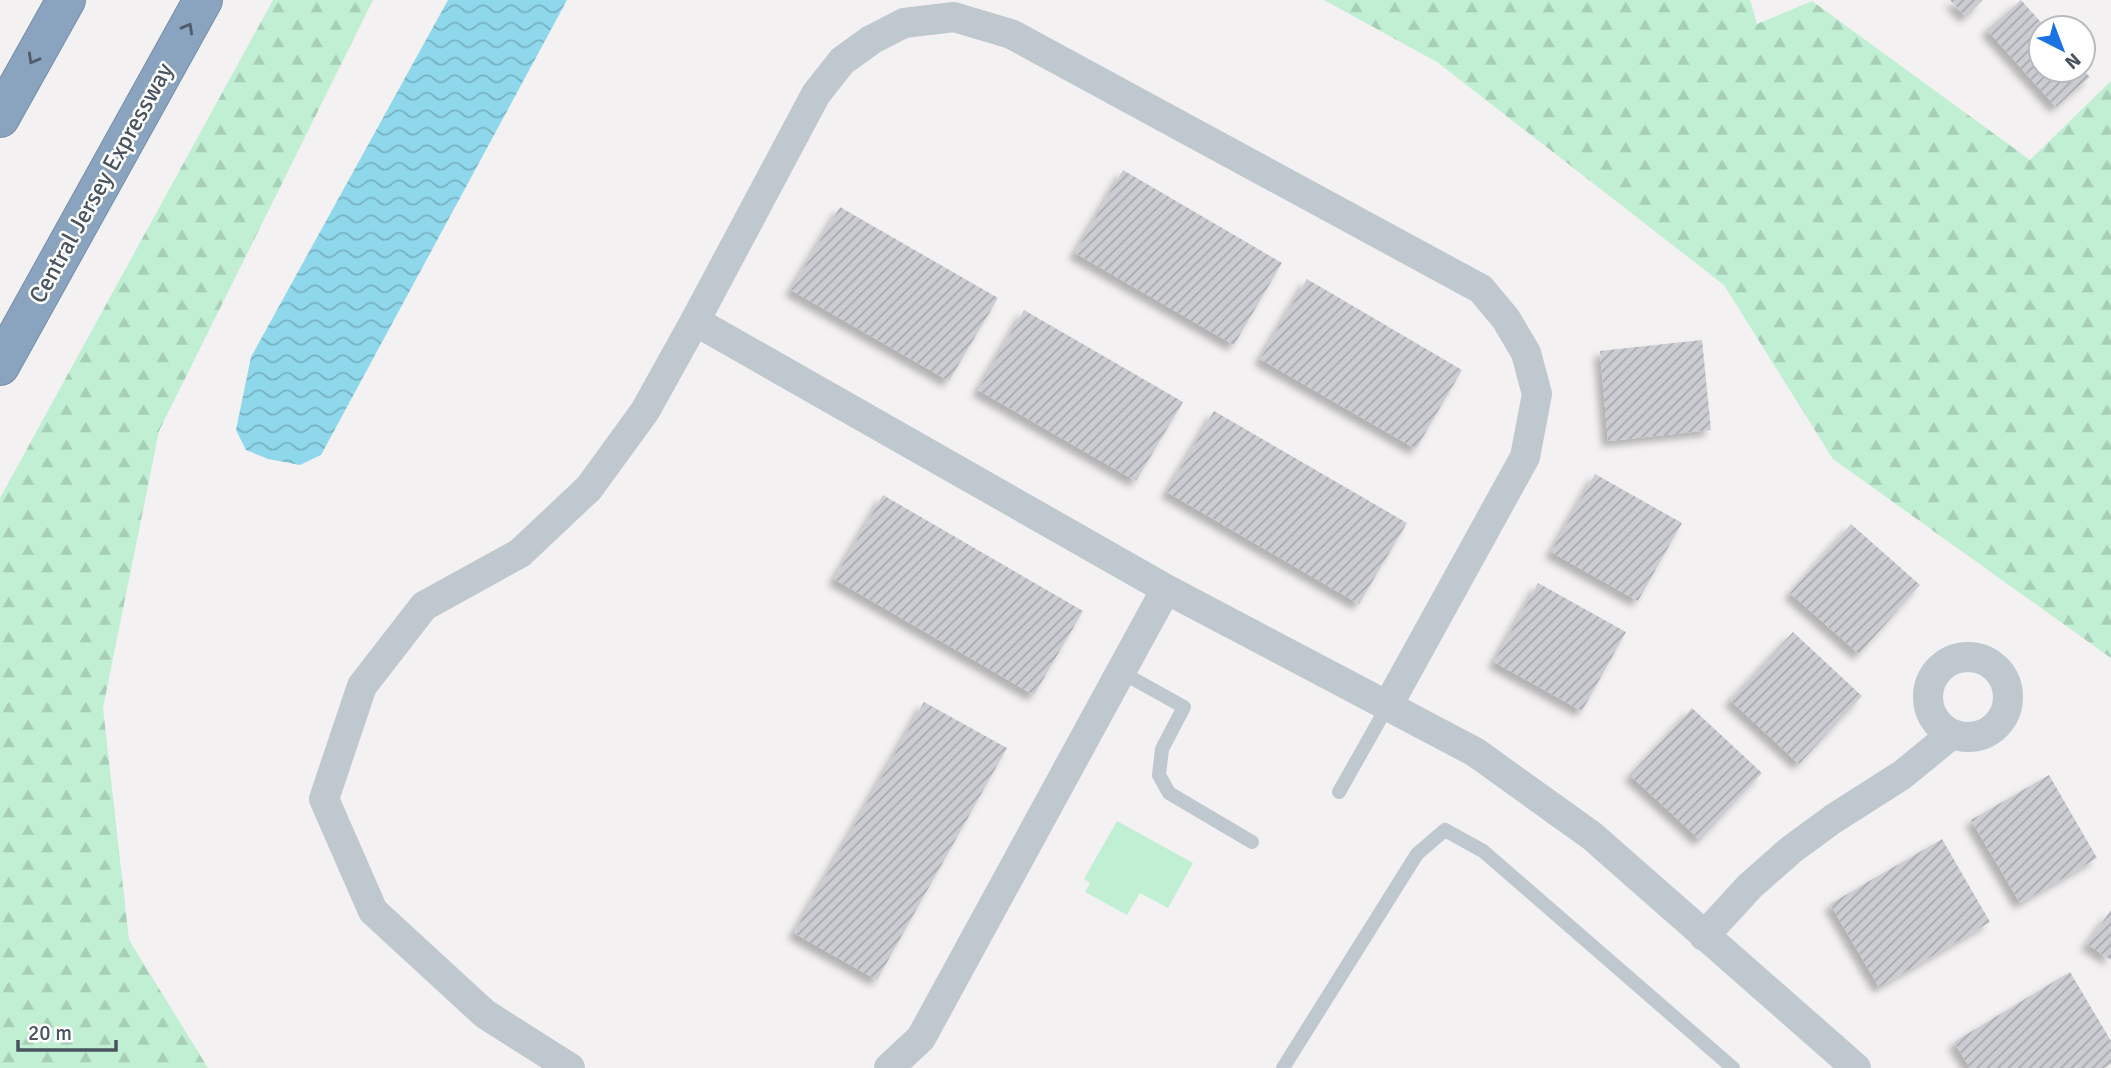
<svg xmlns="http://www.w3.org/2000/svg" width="2111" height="1068" viewBox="0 0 2111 1068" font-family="Signika,sans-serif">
<defs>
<pattern id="forest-firs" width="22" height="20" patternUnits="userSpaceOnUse" patternTransform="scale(1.75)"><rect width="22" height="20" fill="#c1efd3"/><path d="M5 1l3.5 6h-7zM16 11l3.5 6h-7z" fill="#a7cfb8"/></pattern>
<pattern id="water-waves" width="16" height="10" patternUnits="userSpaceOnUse" patternTransform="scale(1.75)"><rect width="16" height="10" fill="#8fd8ec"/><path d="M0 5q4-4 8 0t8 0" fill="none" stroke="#77b2c2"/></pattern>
<pattern id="building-hatch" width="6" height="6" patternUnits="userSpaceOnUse" patternTransform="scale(1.75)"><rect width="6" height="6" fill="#cbcdd3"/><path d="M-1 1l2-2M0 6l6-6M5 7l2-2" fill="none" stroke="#a7a9ae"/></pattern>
<filter id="shadow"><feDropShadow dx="-6" dy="6" stdDeviation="3.5" flood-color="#0004"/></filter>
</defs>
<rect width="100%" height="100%" fill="#f3f1f1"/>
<path fill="url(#forest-firs)" d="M273,0H373L159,431L103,708L129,940L208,1068H0V498Z
M1324,0H1750L1757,24L1812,1L2030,160L2111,81V658L1833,459L1724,285L1437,62Z"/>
<path fill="#c1efd3" d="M1117,821L1193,863L1168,908L1140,893L1127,915L1085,892L1090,883L1084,879Z"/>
<path fill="url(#water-waves)" d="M448,0H567L321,455L300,465L268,459L246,450L236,430L251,357Z"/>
<path fill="url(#building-hatch)" filter="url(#shadow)" d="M1950,0H1983L1966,17Z
M2021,0L2046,28H2041V70H2083L2090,77L2056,107L1987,30Z
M1123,170L1282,263L1234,345L1075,253Z
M840,207L998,298L949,381L791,290Z
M1307,279L1462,370L1416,449L1260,359Z
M1024,310L1183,402L1136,481L978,390Z
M1702,340L1711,430L1608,441L1600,351Z
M1214,411L1407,523L1359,604L1167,492Z
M1595,474L1682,523L1638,601L1551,552Z
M883,495L1083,611L1034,695L834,579Z
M1851,524L1920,585L1859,654L1790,593Z
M1538,583L1626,632L1582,711L1494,662Z
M1793,632L1862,696L1799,764L1730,700Z
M924,702L1007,748L877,980L794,933Z
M1692,708L1762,773L1700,840L1630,775Z
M2049,775L2097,858L2020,903L1971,820Z
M1942,839L1990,922L1879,987L1830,904Z
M2111,910V960L2087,944Z
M2070,972L2111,1041V1064L2104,1068H1970L1954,1042Z"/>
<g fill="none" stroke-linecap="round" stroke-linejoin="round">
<g stroke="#758eaa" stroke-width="40">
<path id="motorway" d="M0,118L66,0
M0,366L203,0"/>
</g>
<path stroke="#bfc8cf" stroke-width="14" d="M1121,672L1184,707L1162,749L1159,775L1169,793L1252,842
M1339,792L1387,707
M1283,1068L1417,854L1445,830L1483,851L1733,1068"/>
<path stroke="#bfc8cf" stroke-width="30" d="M1928 697a40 40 0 1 1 80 0a40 40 0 1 1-80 0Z
M1387,707L1525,457L1537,394L1526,353L1506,319L1481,289L1011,34L954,17L904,23L871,40L842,61L816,94L695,321L1166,589L1475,752L1592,836L1856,1068
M1704,936L1750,886L1792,849L1833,819L1902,775L1952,734
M570,1068L485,1014L373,911L324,799L362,686L424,606L520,553L589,488L645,411L695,321
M889,1068L921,1038L1166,589"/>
<use href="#motorway" stroke="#8aa3bf" stroke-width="38"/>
</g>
<defs><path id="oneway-chevron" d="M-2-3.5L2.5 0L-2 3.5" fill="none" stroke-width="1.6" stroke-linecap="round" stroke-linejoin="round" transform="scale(1.75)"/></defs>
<g stroke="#505c68">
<use href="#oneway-chevron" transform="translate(188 28) rotate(-61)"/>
<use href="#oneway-chevron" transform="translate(33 59) rotate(119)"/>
</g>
<g text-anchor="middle" stroke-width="5" stroke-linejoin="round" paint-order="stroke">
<g font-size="24" fill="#49545e" stroke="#fff">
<text transform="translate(101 183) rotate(-61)" y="8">Central Jersey Expressway</text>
</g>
</g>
<g transform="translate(2062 49) rotate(138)"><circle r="33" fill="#ffffff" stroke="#b6bbbf" stroke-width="2"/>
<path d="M0-5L12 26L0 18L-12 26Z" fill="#1b72e3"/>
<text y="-10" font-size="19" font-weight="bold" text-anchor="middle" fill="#49545e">N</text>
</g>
<path d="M18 1040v10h98v-10" fill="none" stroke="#49545e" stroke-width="3.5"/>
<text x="28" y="1040" font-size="21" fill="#49545e" stroke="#ffffff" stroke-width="5" paint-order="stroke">20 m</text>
</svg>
